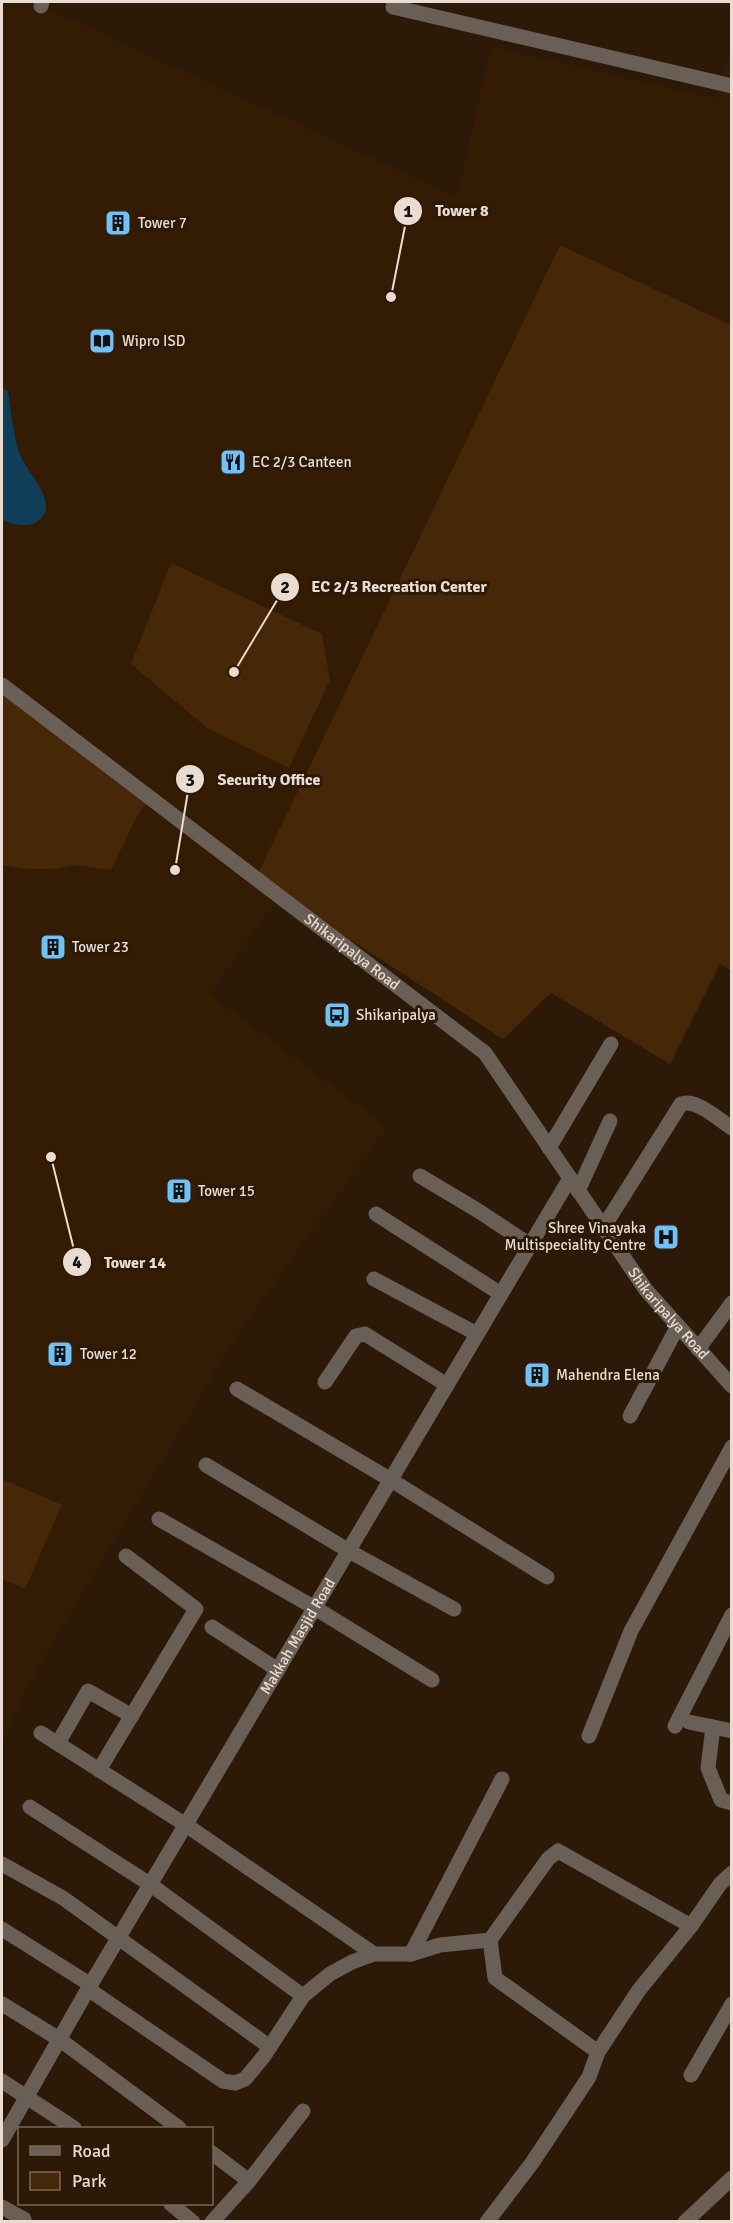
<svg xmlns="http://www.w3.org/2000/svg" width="733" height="2223" viewBox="0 0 733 2223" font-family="Signika,sans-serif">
<rect width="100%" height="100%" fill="#2c1907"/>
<path fill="#341c04" d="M2,2H42V6L457,197L491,47L719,99L731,44V325L560,245L256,878L279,897L210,994L387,1127L232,1343L28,1686L2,1743Z"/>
<path fill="#462707" d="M560,245L731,325V971L720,964L670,1064L551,993L503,1039L256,878Z
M171,563L322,634L330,680L289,768L207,728L131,664Z
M2,685L151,799L139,812L111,870L75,865L54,869H26L2,865Z
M2,1479L62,1505L25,1589L2,1579Z"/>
<path fill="#103d58" d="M2,388L8,391C11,411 13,432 19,452C25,472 62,503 38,521C27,529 13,524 2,520Z"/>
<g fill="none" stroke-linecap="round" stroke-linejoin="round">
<g stroke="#695f56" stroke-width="15">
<path d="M394,2L393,7L732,86"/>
<path d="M41,6L42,2"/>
<path id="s1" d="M2,685L485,1053L646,1290L732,1386"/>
<path d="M549,1148L611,1044"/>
<path d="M420,1176L477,1210L530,1245"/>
<path d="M578,1191L610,1121"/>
<path d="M376,1214L501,1294"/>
<path d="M603,1228L681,1104C696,1098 719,1120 732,1128"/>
<path d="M374,1279L477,1334"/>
<path d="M698,1349L732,1303"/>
<path d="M325,1382L356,1336L365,1334L447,1385"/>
<path d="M237,1389L391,1480L547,1577"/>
<path d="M630,1416L678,1326"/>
<path d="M206,1465L349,1551L454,1609"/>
<path d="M159,1519L315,1608L432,1680"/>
<path d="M212,1627L278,1670"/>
<path d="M689,1722L732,1731"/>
<path d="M675,1726L732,1615"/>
<path d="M713,1727L708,1768L721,1800L732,1803"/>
<path d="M41,1733L186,1825L374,1954"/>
<path d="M589,1736L631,1631L732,1447"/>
<path d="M58,1743L88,1691L132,1716"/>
<path d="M99,1770L196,1609L126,1556"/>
<path d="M30,1807L151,1885L303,1996"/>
<path d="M2,1864L63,1898L270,2047"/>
<path d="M2,1929L91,1985"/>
<path d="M490,1940L495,1978L598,2052"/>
<path d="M411,1954L502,1779"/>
<path d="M88,1989L223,2081L235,2083L245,2079L264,2056L303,1996L330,1974L352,1962L374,1954H411L440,1945L490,1940L548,1859L558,1851L691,1926"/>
<path d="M2,2004L59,2039L179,2128"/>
<path d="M691,2075L732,2004"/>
<path d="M2,2081L74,2128"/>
<path id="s2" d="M2,2140L88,1989L570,1178"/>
<path d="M212,2153L249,2181"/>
<path d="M171,2204L193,2222"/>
<path d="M2,2207L24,2219"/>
<path d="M212,2222L249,2181L303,2111"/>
<path d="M487,2222L532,2163L589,2077L598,2052L639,1990L691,1926L720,1884L732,1873"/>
<path d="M685,2222L732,2178"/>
</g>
</g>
<defs>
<g id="building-square" transform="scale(1.35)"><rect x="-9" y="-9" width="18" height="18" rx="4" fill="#72c1f5" stroke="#2c1907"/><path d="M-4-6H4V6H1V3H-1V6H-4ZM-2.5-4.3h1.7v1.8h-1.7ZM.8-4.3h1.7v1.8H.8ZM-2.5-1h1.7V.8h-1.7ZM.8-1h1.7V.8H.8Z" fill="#111"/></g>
<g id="library-square" transform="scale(1.35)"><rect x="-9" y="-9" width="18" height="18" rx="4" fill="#72c1f5" stroke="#2c1907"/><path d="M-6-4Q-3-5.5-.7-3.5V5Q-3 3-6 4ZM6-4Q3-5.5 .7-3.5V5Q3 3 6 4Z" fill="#111"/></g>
<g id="restaurant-square" transform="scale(1.35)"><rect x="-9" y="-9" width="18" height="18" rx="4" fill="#72c1f5" stroke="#2c1907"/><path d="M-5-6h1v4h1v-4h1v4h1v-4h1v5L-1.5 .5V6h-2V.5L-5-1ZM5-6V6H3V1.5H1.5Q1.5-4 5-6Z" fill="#111"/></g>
<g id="bus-square" transform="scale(1.35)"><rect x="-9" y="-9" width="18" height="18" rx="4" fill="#72c1f5" stroke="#2c1907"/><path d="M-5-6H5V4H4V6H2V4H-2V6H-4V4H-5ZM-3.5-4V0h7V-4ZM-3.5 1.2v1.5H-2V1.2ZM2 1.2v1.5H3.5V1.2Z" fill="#111"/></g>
<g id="hospital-square" transform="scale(1.35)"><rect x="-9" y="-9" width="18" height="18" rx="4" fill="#72c1f5" stroke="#2c1907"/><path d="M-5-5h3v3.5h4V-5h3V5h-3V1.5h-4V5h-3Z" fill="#111"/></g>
</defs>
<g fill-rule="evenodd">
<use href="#building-square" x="118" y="223"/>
<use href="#library-square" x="102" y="341"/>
<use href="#restaurant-square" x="233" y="462"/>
<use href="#building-square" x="53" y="947"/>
<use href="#bus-square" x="337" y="1015"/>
<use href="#building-square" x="179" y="1191"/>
<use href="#hospital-square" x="666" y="1237"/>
<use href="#building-square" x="60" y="1354"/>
<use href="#building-square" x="537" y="1375"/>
</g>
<g text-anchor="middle" stroke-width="6" stroke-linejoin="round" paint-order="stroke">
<g font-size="15" fill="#eadcd1" stroke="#2c1907" text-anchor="start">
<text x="138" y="228">Tower 7</text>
<text x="122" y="346">Wipro ISD</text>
<text x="252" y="467">EC 2/3 Canteen</text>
<text x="72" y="952">Tower 23</text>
<text x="356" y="1020">Shikaripalya</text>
<text x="198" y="1196">Tower 15</text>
<text x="646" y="1233" text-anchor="end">Shree Vinayaka<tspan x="646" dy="17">Multispeciality Centre</tspan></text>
<text x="80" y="1359">Tower 12</text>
<text x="556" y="1380">Mahendra Elena</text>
</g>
<g font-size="15" fill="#eadcd1" stroke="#2c1907">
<text dy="5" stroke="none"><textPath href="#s1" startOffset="440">Shikaripalya Road</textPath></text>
<text dy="5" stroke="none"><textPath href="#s1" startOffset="926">Shikaripalya Road</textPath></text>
<text dy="5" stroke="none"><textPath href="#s2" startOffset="584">Makkah Masjid Road</textPath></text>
</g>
</g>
<path fill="none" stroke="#eadcd1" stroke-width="2" d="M391 297L408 211M234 672L285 587M175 870L190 779M51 1157L77 1262"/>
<g fill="#eadcd1" stroke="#2c1907" stroke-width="2">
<circle cx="391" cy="297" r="6"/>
<circle cx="234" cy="672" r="6"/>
<circle cx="175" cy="870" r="6"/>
<circle cx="51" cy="1157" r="6"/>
<circle cx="408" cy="211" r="15"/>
<circle cx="285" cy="587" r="15"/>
<circle cx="190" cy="779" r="15"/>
<circle cx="77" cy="1262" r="15"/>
</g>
<g font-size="18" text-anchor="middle" font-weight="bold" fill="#111">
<text x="408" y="217">1</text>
<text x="285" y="593">2</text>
<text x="190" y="786">3</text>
<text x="77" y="1268">4</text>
</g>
<g font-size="16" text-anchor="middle" font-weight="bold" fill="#eadcd1" stroke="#2c1907" stroke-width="6" stroke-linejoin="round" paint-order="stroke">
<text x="462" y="216">Tower 8</text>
<text x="399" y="592">EC 2/3 Recreation Center</text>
<text x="269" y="785">Security Office</text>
<text x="135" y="1268">Tower 14</text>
</g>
<rect width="733" height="2223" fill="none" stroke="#eadcd1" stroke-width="6"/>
<rect x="18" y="2127" width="195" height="78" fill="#2c1907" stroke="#786758" stroke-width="1.5"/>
<rect x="30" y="2146" width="30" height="9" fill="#695f56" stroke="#786758" stroke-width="1.5"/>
<text x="72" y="2157" font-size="18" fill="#eadcd1">Road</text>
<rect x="30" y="2172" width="30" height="18" fill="#462707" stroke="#786758" stroke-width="1.5"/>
<text x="72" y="2187" font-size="18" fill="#eadcd1">Park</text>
</svg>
